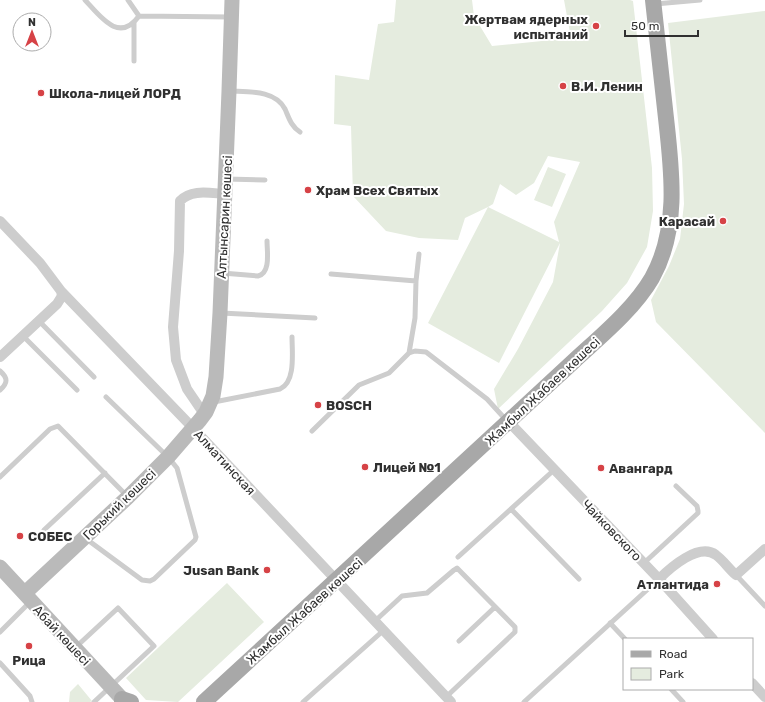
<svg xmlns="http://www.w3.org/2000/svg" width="765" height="702" viewBox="0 0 765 702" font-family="Rubik,sans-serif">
<rect width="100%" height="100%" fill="#fff"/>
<path fill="#e5ecdf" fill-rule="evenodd" d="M396,0H472L474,16L492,46L571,38L564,0H630L633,1L652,168L653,211L647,247L627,283L602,311L498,409L494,389L518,349L553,282L560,243L499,363L428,323L488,207L465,218L458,240L419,238L386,231L353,196L351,126L334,124L335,75L369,80L378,24L394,22ZM548,156L580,162L554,222L559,242L488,207L493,204L500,184L516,195L534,183Z
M765,11V433L656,322L651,300L669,266L680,239L684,204L682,159L668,23Z
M548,167L566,174L552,207L534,200Z
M227,583L264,622L178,702L146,700L126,678Z
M78,684L92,701L90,702H69L70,692Z"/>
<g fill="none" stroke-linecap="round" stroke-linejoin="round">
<path stroke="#cdcdcd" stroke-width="5" d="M85,0C100,16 119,44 139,16
M128,0L139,16L230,17
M655,4L700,0
M134,23V61
M230,91C249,92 275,90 285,109C289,118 291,126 300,132
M226,179L265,180
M222,273L258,276C271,273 267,251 267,241
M331,274L416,281
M221,313L315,318
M39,321L94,377
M23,336L77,390
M409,353L415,318L416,281L419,254
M0,371C8,378 8,383 0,390
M214,402L280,389C296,382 292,352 292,337
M312,431L359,385L389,373L409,353L415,351L426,352L487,399L507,421
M0,477L50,429L58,426L127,496
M511,509L579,579
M44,530L105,473
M85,538L142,580L150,581L154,579L195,540L196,537L177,468L168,457L106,397
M458,557L554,470
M644,563L698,513V511L697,506L676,486
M736,575L765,606
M375,621L402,596L427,593L454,570L457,568L515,627V632L446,697
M610,623L625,639
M0,632L30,602
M459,641L495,607
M77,646L118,608L154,646L94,702
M0,663L30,696L32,702
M671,689L683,702
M303,702L384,630
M524,702L659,579"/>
<path stroke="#cdcdcd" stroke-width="10" d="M0,221L40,263L61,291L193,428L451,702
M0,357L57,304L62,296L61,291
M204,414L187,389L176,360L173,327L179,251L180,201C191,189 209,193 225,194
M509,422L659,579L713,639
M659,579C670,568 699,542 716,555C723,560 729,569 736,575L765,549
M752,683L765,697"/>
<path stroke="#bababa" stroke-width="15" d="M0,567L125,702
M25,593L128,497L168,457L200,420L206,412L213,396L216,377L220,313L229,91L232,0"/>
<path stroke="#a8a8a8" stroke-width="16" d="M122,702V699L131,702
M204,702L575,360C601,336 634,309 652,278C681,226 671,165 665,109C661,72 657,36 653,0"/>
</g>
<g fill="#d64246" stroke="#fff" stroke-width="1.5">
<circle cx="596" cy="26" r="4"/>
<circle cx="563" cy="86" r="4"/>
<circle cx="41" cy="93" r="4"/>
<circle cx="308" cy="190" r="4"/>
<circle cx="723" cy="221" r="4"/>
<circle cx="318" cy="405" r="4"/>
<circle cx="365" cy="467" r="4"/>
<circle cx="601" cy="468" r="4"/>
<circle cx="20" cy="536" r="4"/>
<circle cx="267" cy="570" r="4"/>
<circle cx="717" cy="584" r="4"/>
<circle cx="29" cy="646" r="4"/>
</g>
<g text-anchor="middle" stroke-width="4" stroke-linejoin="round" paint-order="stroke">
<g font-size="13" font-weight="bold" fill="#303030" stroke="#fff" text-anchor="start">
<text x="588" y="24" text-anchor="end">Жертвам ядерных<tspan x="588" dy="15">испытаний</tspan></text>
<text x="571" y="91">В.И. Ленин</text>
<text x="49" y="98">Школа-лицей ЛОРД</text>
<text x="316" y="195">Храм Всех Святых</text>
<text x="715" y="226" text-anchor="end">Карасай</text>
<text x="326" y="410">BOSCH</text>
<text x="373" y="472">Лицей №1</text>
<text x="609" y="473">Авангард</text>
<text x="28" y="541">СОБЕС</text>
<text x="259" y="575" text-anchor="end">Jusan Bank</text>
<text x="709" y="589" text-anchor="end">Атлантида</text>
<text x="29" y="665" text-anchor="middle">Рица</text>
</g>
<g font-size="13" fill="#303030" stroke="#fff">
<text transform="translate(224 217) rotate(-87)" y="5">Алтынсарин көшесі</text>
<text transform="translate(542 391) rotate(-43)" y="5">Жамбыл Жабаев көшесі</text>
<text transform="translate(225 462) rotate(47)" y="5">Алматинская</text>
<text transform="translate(119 504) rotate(-44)" y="5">Горький көшесі</text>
<text transform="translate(612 530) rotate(46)" y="5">Чайковского</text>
<text transform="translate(304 611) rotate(-42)" y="5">Жамбыл Жабаев көшесі</text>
<text transform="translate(62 635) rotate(47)" y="5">Абай көшесі</text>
</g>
</g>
<rect x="623" y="638" width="130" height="52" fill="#ffffff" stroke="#acacac"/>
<rect x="631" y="651" width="20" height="6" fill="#a8a8a8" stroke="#acacac"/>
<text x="659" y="658" font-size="12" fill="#303030">Road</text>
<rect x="631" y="668" width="20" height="12" fill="#e5ecdf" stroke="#acacac"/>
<text x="659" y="678" font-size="12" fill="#303030">Park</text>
<g transform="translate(32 32)"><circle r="19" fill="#ffffff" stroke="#acacac"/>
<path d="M0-3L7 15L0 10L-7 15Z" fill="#d64246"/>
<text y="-6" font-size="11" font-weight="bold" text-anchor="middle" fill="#303030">N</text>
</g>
<path d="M625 30v6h73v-6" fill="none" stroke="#303030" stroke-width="2"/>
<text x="631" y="30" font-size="12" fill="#303030" stroke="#ffffff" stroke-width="3" paint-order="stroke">50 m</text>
</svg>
